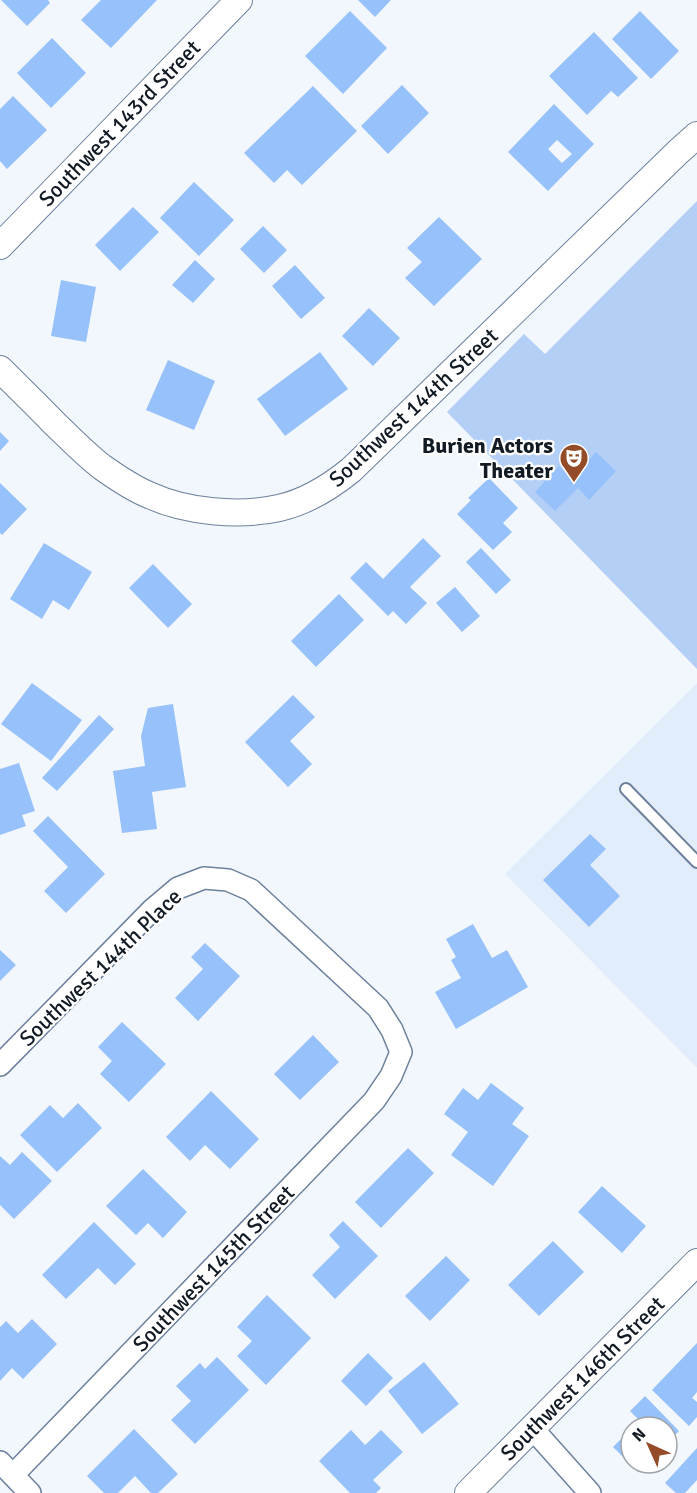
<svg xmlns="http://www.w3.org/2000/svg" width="697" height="1493" viewBox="0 0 697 1493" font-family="Signika,sans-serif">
<rect width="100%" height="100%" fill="#f2f7fd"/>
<path fill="#e2edfc" d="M697,683V1068L505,874Z"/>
<path fill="#b3cff6" d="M697,201V669L447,412L524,334L545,354Z"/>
<path fill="#97c1fb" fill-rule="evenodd" d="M1,0H48L50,3L27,26Z
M101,0H157L111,48L81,20Z
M358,0H391L375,17Z
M350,11L387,48L343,94L305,56Z
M640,11L679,51L651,79L612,39Z
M594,32L638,78L618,97L611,91L587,115L549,76Z
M52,38L86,73L51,108L17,73Z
M402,85L429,113L388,154L361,126Z
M313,86L357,131L302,185L287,170L274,183L244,153Z
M13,96L47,130L7,169L0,161V109Z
M554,104L594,144L548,191L508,152ZM557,140L572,154L562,163L548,149Z
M194,182L234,220L199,256L160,218Z
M133,207L159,232L120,271L95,245Z
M439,217L482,259L434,306L405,278L422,262L407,248Z
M263,226L287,250L264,273L240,249Z
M195,260L215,279L193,303L172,285Z
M295,265L325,298L301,319L272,286Z
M61,280L96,287L86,342L51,336Z
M369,308L400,338L373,366L342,336Z
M320,352L348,389L285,436L257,399Z
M168,360L215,381L194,430L146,410Z
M0,432L9,441L0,451Z
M596,452L616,471L589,500L578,488L555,511L535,492L559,466L571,478Z
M489,478L518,508L503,523L512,532L493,550L457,514L471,500L468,498Z
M0,483L27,509L2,535L0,533Z
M423,538L441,556L410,587L427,603L406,624L393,611L388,616L350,578L366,562L383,579Z
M44,543L92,572L69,610L53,600L42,619L10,599Z
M481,548L511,580L496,594L466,562Z
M153,564L192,604L168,628L129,588Z
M455,587L480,616L462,632L436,603Z
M339,594L364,620L316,667L291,641Z
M32,683L82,720L51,761L1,724Z
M293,695L315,717L290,741L312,764L288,787L245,742Z
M173,704L186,787L152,792L157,829L122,833L113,771L145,766L141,736L148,708Z
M99,715L114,729L57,791L42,778Z
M19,763L35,811L22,815L26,826L0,835V769Z
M48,816L105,874L66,913L44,891L68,867L33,831Z
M590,834L606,849L590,865L620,896L589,927L543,880Z
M473,924L492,958L507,950L528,987L456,1029L435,992L461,978L451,960L456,957L446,939Z
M205,943L240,976L198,1021L175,998L203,969L191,957Z
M0,950L16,965L0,981Z
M122,1022L166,1064L129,1102L100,1074L112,1061L98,1047Z
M313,1035L339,1062L300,1100L274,1074Z
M491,1083L524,1108L512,1124L529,1136L493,1186L451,1155L468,1132L444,1114L463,1088L478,1100Z
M211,1091L259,1139L230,1169L205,1145L190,1161L166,1137Z
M78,1103L102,1128L57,1172L20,1135L50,1105L63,1118Z
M408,1148L434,1173L381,1228L355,1202Z
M22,1152L52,1181L14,1219L0,1205V1156L10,1165Z
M143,1169L187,1212L163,1238L148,1223L136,1235L106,1206Z
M602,1186L646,1226L622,1253L578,1212Z
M343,1221L378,1256L335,1299L312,1275L340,1247L329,1235Z
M94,1222L136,1264L115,1285L98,1268L66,1299L42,1275Z
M553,1241L584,1272L539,1316L508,1285Z
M446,1256L470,1280L430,1321L405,1296Z
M267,1295L311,1338L266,1385L237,1356L252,1341L237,1327Z
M32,1319L57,1344L23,1379L12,1368L0,1381V1327L6,1321L18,1333Z
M697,1343V1392L692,1398L697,1402V1417L689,1426L652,1390Z
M368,1353L393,1378L366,1406L341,1381Z
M217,1357L249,1390L195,1444L171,1420L191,1401L176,1386L200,1363L205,1369Z
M424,1362L459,1404L422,1434L388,1391Z
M645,1396L679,1431L667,1443V1427H633L640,1421L630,1411Z
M134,1429L178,1474L158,1493H151L135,1476L118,1493H104L87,1476Z
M631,1429V1463H647L638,1472L613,1447Z
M351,1430L365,1445L381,1430L403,1452L373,1480L381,1488L376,1493H350L319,1461Z
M697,1448V1480L685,1493H676L665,1483Z"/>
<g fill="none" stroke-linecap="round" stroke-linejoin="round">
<g stroke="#6d819d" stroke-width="14">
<path id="service" d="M626,789L697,862"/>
</g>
<g stroke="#6d819d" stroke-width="24">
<path id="minor" d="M0,1065L152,910L178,888L204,878L228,880L251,890L378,1008L392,1030L401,1052L391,1076L374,1101L13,1475
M532,1428L590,1493
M0,1462L30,1493"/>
</g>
<g stroke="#6d819d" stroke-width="28">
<path id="tertiary" d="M0,246L239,0
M0,369C18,387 37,405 55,424C70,438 85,454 102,467C116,477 132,488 149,495C186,512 239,517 279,508C306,502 330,487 351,470L678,152L697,135
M468,1493L697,1262"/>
</g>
<use href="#service" stroke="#fff" stroke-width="10"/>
<use href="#minor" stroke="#fff" stroke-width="21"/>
<use href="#tertiary" stroke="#fff" stroke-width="26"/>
</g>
<defs>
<g id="theatre-pin" transform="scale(1.5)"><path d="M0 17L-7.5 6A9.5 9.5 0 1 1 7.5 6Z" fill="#934c27" stroke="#fff"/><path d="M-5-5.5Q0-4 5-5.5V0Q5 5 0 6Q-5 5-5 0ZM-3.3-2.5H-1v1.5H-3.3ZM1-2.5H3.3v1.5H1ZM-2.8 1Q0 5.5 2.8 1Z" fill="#fff"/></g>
</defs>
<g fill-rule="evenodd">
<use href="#theatre-pin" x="574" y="458"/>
</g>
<g text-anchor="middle" stroke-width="4.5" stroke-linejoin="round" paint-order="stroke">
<g font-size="22" fill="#121a24" stroke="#fff">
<text transform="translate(119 123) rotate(-46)" y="8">Southwest 143rd Street</text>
<text transform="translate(413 407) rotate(-43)" y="8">Southwest 144th Street</text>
<text transform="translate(100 967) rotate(-44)" y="8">Southwest 144th Place</text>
<text transform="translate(213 1268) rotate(-46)" y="8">Southwest 145th Street</text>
<text transform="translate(582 1378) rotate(-45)" y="8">Southwest 146th Street</text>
</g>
<g font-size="22" font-weight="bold" fill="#121a24" stroke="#fff" text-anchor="end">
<text x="553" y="453">Burien Actors<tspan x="553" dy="25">Theater</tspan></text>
</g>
</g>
<g transform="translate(649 1445) rotate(315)"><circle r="28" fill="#ffffff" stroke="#a0a3a7" stroke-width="1.5"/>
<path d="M0-4.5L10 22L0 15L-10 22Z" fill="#934c27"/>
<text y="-9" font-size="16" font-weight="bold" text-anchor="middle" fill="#121a24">N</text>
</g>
</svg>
